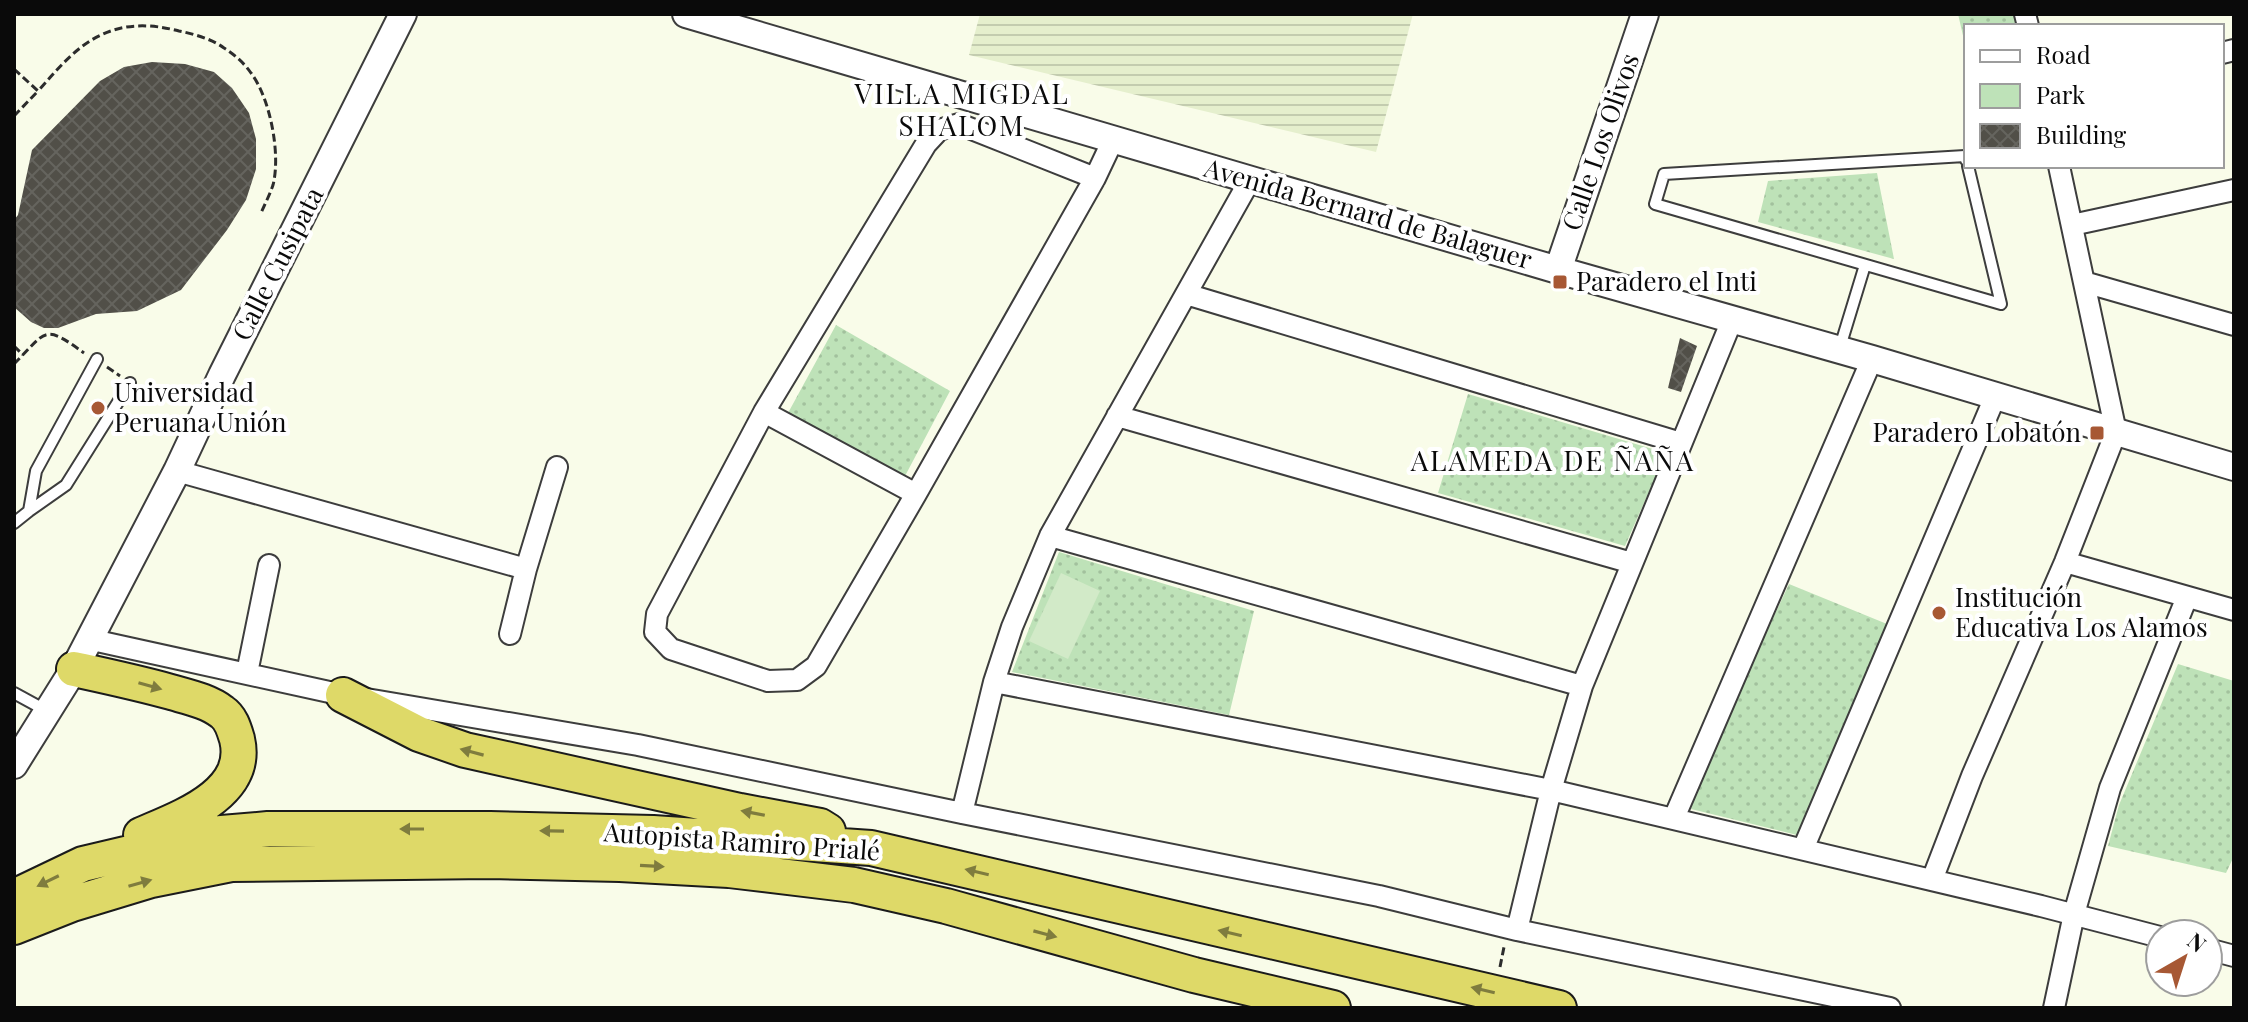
<svg xmlns="http://www.w3.org/2000/svg" width="2248" height="1022" viewBox="0 0 2248 1022" font-family="'Playfair Display',serif">
<defs>
<pattern id="farmland-rules" width="6" height="5" patternUnits="userSpaceOnUse" patternTransform="scale(2)"><rect width="6" height="5" fill="#e5efcd"/><path d="M0 2.5h6" fill="none" stroke="#c3ccaf"/></pattern>
<pattern id="green-dots" width="8" height="8" patternUnits="userSpaceOnUse" patternTransform="scale(2)"><rect width="8" height="8" fill="#bee2b8"/><path d="M2 2h.1M6 6h.1" fill="none" stroke="#a2c19d" stroke-width="1.8" stroke-linecap="round"/></pattern>
<pattern id="building-cross-hatch" width="8" height="8" patternUnits="userSpaceOnUse" patternTransform="scale(2)"><rect width="8" height="8" fill="#514f48"/><path d="M0 0l8 8M0 8l8-8" fill="none" stroke="#65645e"/></pattern>
</defs>
<rect width="100%" height="100%" fill="#f9fce9"/>
<path fill="url(#farmland-rules)" d="M980,14H1413L1376,152L969,55Z"/>
<path fill="url(#green-dots)" d="M1958,14H2014L2016,26H1966L1964,40Z
M1877,173L1894,259L1758,222L1768,181Z
M836,325L950,391L905,476L788,413Z
M1468,394L1666,453L1625,546L1438,493Z
M1059,552L1254,611L1229,715L1012,672Z
M1789,584L1887,624L1805,837L1691,809L1699,776Z
M2178,664L2234,681V856L2226,873L2108,846L2119,805Z"/>
<path fill="#d2eac8" d="M1061,573L1100,591L1068,659L1029,641Z"/>
<path fill="url(#building-cross-hatch)" d="M152,62L185,64L214,72L232,88L249,113L256,139V169L246,200L227,230L181,290L137,311L96,314L58,328H44L31,322L14,307V220L18,215L32,150L100,81L124,67Z
M1680,338L1697,346L1681,392L1668,388Z"/>
<g fill="none" stroke-linecap="round" stroke-linejoin="round">
<g stroke="#3d3d3d" stroke-width="14">
<path id="service" d="M1966,160L1965,156L1664,174L1655,204L2001,304L1968,166
M1840,347L1865,265
M29,511L66,485L130,383
M14,523L29,511L36,471L97,359
M14,693L47,711"/>
</g>
<g stroke="#3d3d3d" stroke-width="24">
<path id="minor" d="M2025,14L2028,26
M2222,53L2234,50
M1095,178L959,124L939,130L926,144L764,412L657,614L655,632L671,649L768,681L797,680L816,666L916,494L1095,178L1113,140
M2072,225L2234,190
M2084,282L2234,325
M1186,294L1681,443
M764,412L916,494
M1117,416L1632,563
M177,471L526,569
M1050,536L1582,686
M2065,562L2234,610
M510,634L526,569L557,467
M88,639L343,695L638,745L962,813L1379,896L1517,930L1890,1008
M247,673L269,565
M994,682L1551,790L2041,906L2160,937
M962,813L994,682L1012,627L1050,536L1250,180
M1674,818L1872,359
M1803,849L1995,397
M1932,880L1972,776L2065,562L2116,432L2059,166
M1517,930L1551,790L1582,686L1732,320
M2208,949L2234,956
M2054,1008L2074,914L2110,788L2187,597"/>
</g>
<g stroke="#3d3d3d" stroke-width="30">
<path id="tertiary" d="M686,14L1558,270L1872,359L2234,467
M1558,270L1645,14
M14,765L74,669L177,471L222,375L403,14"/>
</g>
<g stroke="#1b1b1b" stroke-width="38">
<path id="trunk" d="M74,669C106,676 139,683 171,692C188,697 208,701 222,712C231,718 234,729 237,739C250,794 180,818 141,835
M343,695L419,734L465,750L740,811L820,826L828,831
M14,897L83,864L210,834L268,829H490L653,833L871,848L1559,1008
M14,927L72,904L151,880L231,864L490,861L620,864L729,870L854,885L946,906L1194,975L1333,1008"/>
</g>
<path stroke="#2c2c2c" stroke-width="3" stroke-dasharray="8 4" stroke-linecap="butt" d="M14,69L38,91C57,70 75,47 101,35C126,23 152,24 179,31C194,34 212,39 224,48C234,54 244,63 251,73C270,98 281,154 273,185C270,194 265,204 261,213
M14,116L38,91
M14,346L23,355
M14,364C47,331 43,323 84,353
M107,367L120,376
M1500,967L1504,947"/>
<use href="#service" stroke="#fff" stroke-width="10"/>
<use href="#minor" stroke="#fff" stroke-width="20"/>
<use href="#tertiary" stroke="#fff" stroke-width="26"/>
<use href="#trunk" stroke="#ded968" stroke-width="34"/>
</g>
<defs><path id="oneway-solid" d="M-6-.8H1V-3.2L6.5 0L1 3.2V.8H-6Z" transform="scale(2)"/></defs>
<g fill="#7f7c3e">
<use href="#oneway-solid" transform="translate(150 686) rotate(16)"/>
<use href="#oneway-solid" transform="translate(472 752) rotate(-165)"/>
<use href="#oneway-solid" transform="translate(753 813) rotate(-169)"/>
<use href="#oneway-solid" transform="translate(412 829) rotate(-180)"/>
<use href="#oneway-solid" transform="translate(552 831) rotate(-179)"/>
<use href="#oneway-solid" transform="translate(652 866) rotate(3)"/>
<use href="#oneway-solid" transform="translate(977 872) rotate(-167)"/>
<use href="#oneway-solid" transform="translate(48 881) rotate(154)"/>
<use href="#oneway-solid" transform="translate(140 883) rotate(-16)"/>
<use href="#oneway-solid" transform="translate(1230 933) rotate(-167)"/>
<use href="#oneway-solid" transform="translate(1045 934) rotate(15)"/>
<use href="#oneway-solid" transform="translate(1483 990) rotate(-167)"/>
</g>
<g fill="#a75834" stroke="#fff" stroke-width="3">
<rect x="1552" y="274" width="16" height="16" rx="4"/>
<circle cx="98" cy="408" r="8"/>
<rect x="2089" y="425" width="16" height="16" rx="4"/>
<circle cx="1939" cy="613" r="8"/>
</g>
<g text-anchor="middle" stroke-width="8" stroke-linejoin="round" paint-order="stroke">
<g font-size="26" fill="#0a0a0a" stroke="#fff">
<text transform="translate(1601 142) rotate(-71)" y="9">Calle Los Olivos</text>
<text transform="translate(1368 214) rotate(16)" y="9">Avenida Bernard de Balaguer</text>
<text transform="translate(278 264) rotate(-63)" y="9">Calle Cusipata</text>
<text transform="translate(742 842) rotate(4)" y="9">Autopista Ramiro Prialé</text>
</g>
<g font-size="26" fill="#0a0a0a" stroke="#fff" text-anchor="start">
<text x="1576" y="291">Paradero el Inti</text>
<text x="114" y="402">Universidad<tspan x="114" dy="30">Peruana Unión</tspan></text>
<text x="2081" y="442" text-anchor="end">Paradero Lobatón</text>
<text x="1955" y="607">Institución<tspan x="1955" dy="30">Educativa Los Alamos</tspan></text>
</g>
<g font-size="28" letter-spacing="2" fill="#0a0a0a" stroke="#fff">
<text x="962" y="104">VILLA MIGDAL<tspan x="962" dy="32">SHALOM</tspan></text>
<text x="1553" y="471">ALAMEDA DE ÑAÑA</text>
</g>
</g>
<rect width="2248" height="1022" fill="none" stroke="#0a0a0a" stroke-width="32"/>
<rect x="1964" y="24" width="260" height="144" fill="#ffffff" stroke="#9d9d9d" stroke-width="2"/>
<rect x="1980" y="50" width="40" height="12" fill="#ffffff" stroke="#9d9d9d" stroke-width="2"/>
<text x="2036" y="64" font-size="24" fill="#0a0a0a">Road</text>
<rect x="1980" y="84" width="40" height="24" fill="#bee2b8" stroke="#9d9d9d" stroke-width="2"/>
<text x="2036" y="104" font-size="24" fill="#0a0a0a">Park</text>
<rect x="1980" y="124" width="40" height="24" fill="url(#building-cross-hatch)" stroke="#9d9d9d" stroke-width="2"/>
<text x="2036" y="144" font-size="24" fill="#0a0a0a">Building</text>
<g transform="translate(2184 958) rotate(39)"><circle r="38" fill="#ffffff" stroke="#9d9d9d" stroke-width="2"/>
<path d="M0-6L14 30L0 20L-14 30Z" fill="#a75834"/>
<text y="-12" font-size="22" font-weight="bold" text-anchor="middle" fill="#0a0a0a">N</text>
</g>
</svg>
